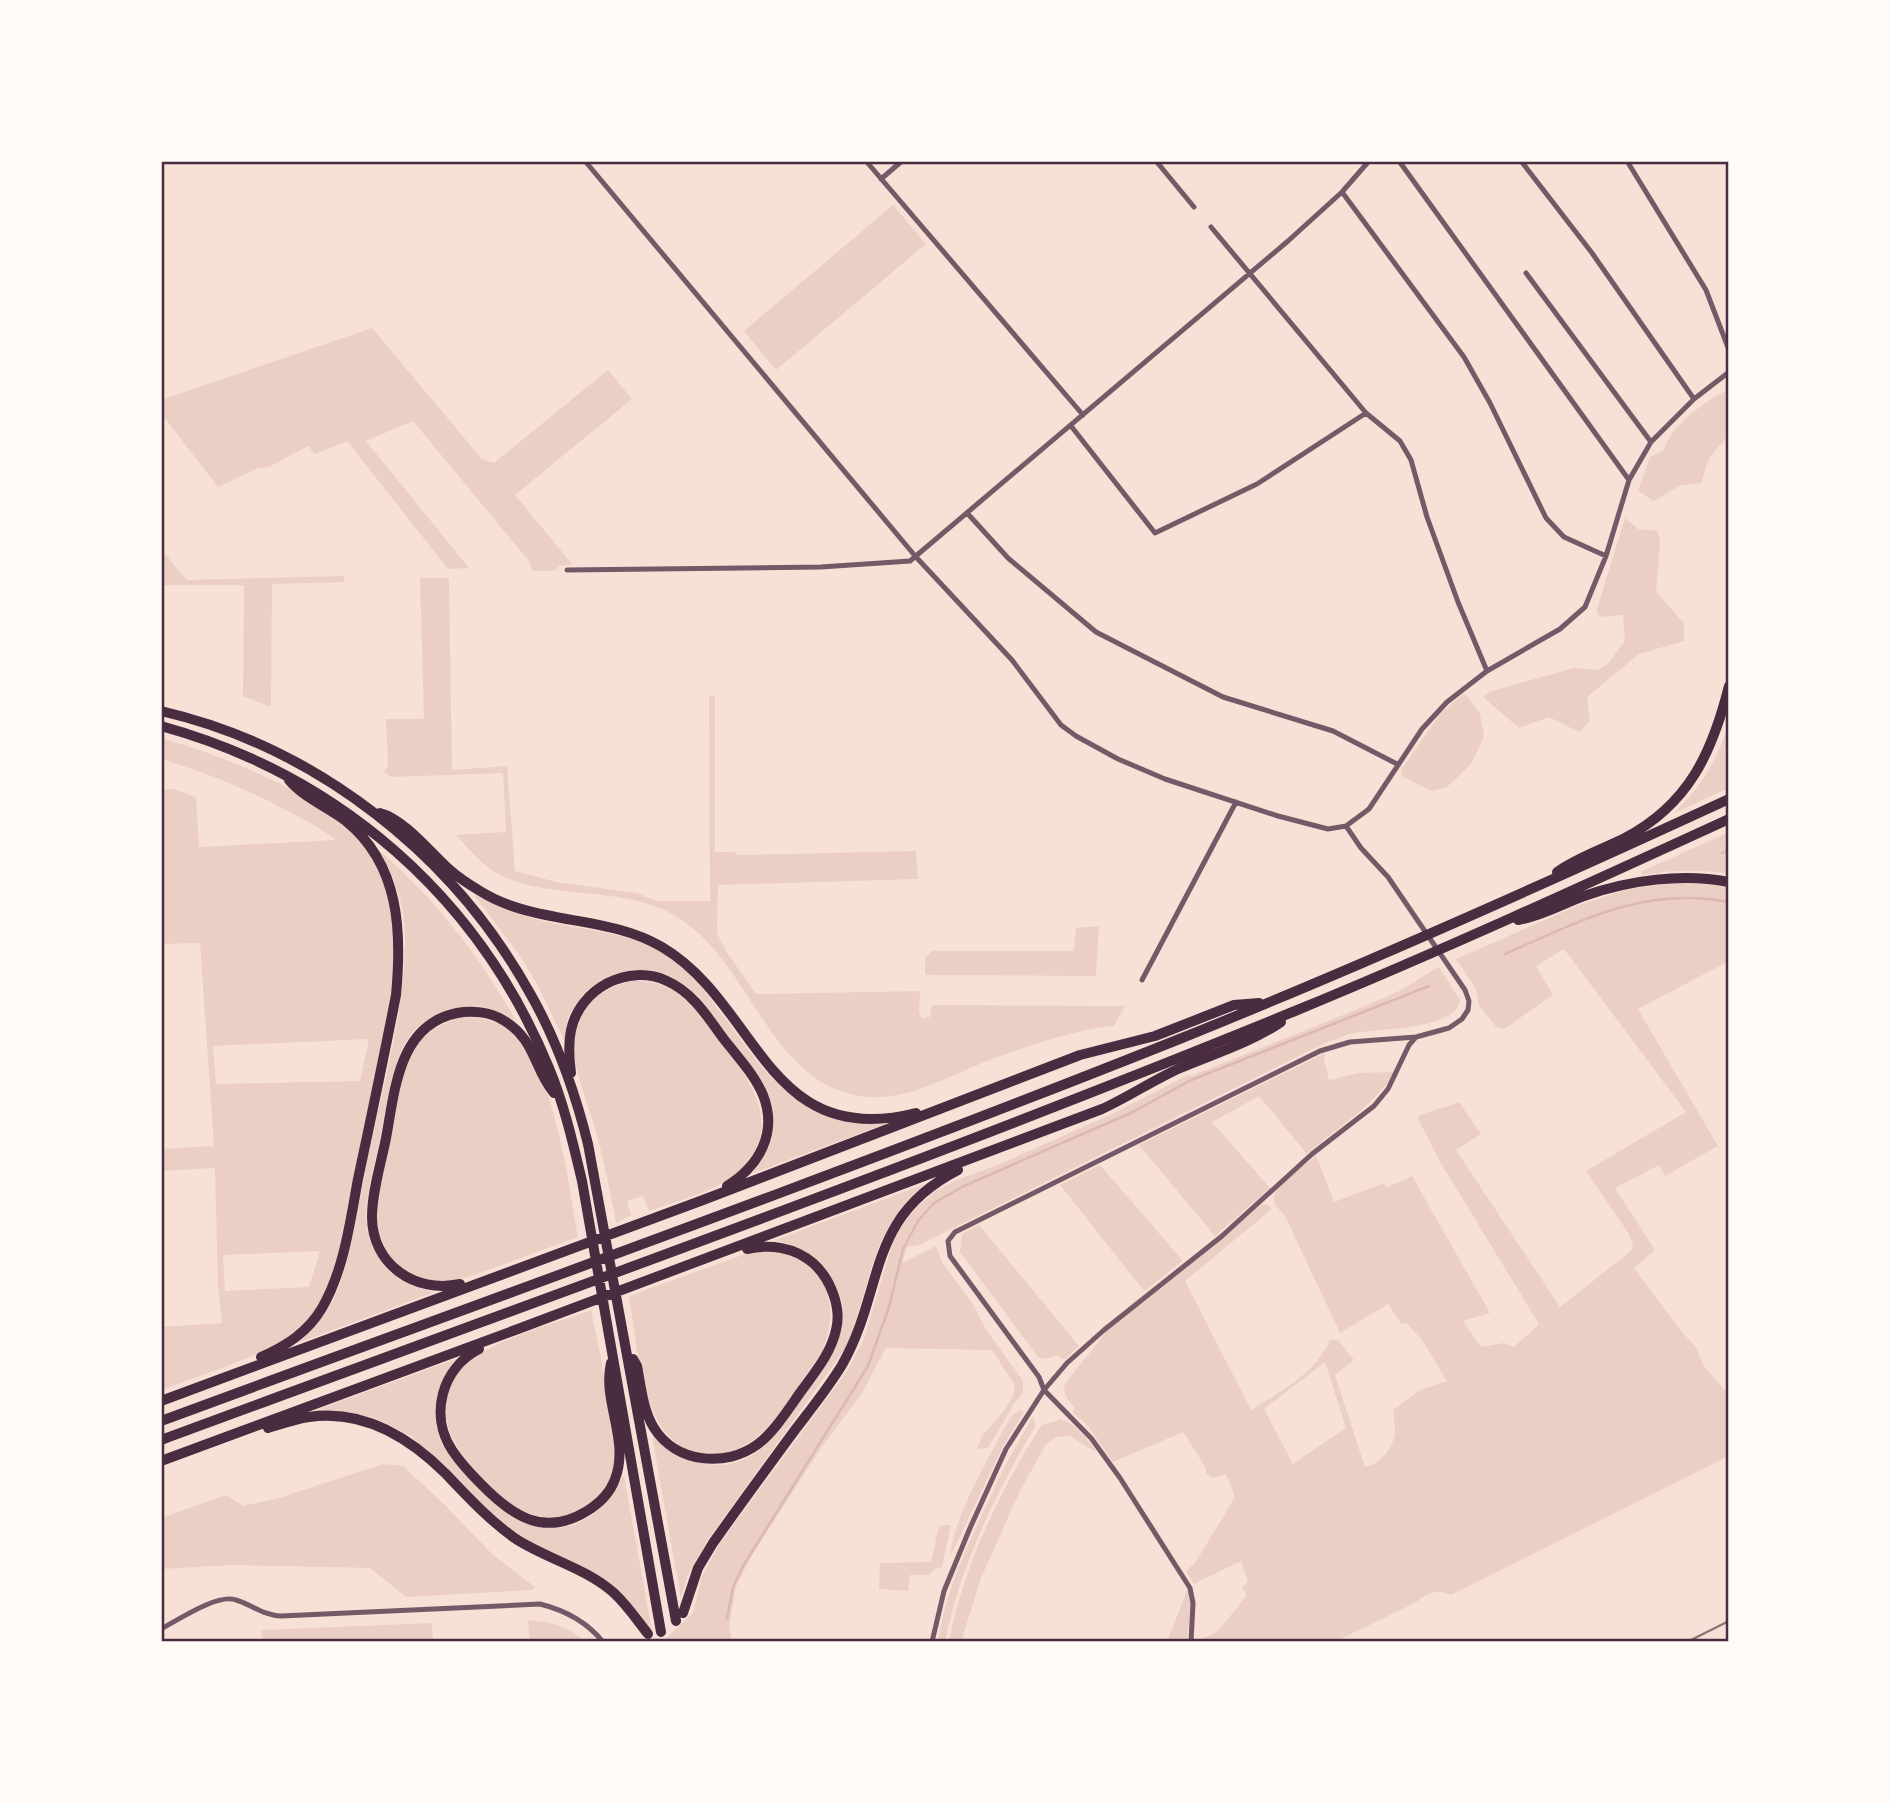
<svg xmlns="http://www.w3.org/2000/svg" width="1890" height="1803" viewBox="0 0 1890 1803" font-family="'DejaVu Sans',sans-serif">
<rect width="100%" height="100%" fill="#f7e1d7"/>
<path fill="#ebcfc5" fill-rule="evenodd" d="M893,205L926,244L776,370L744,331Z
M372,328L482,459L494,463L608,370L632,399L515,495L573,565H561L553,571H533L528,560L413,421L366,441L469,568L448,569L347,441L315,454L308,446L269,467L258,468L218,487L161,413V400Z
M1729,389V435L1709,458L1701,483L1679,486L1654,501L1638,491L1650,457L1664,450C1672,424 1705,401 1729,389Z
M1625,518L1638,529L1658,531L1660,544L1656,592L1684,623V641L1639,654L1587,697L1590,721L1579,732L1549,717L1519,728L1483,697L1492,691L1574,668L1597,670L1608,664L1625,641L1623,615L1599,617L1597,609Z
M161,549L187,580L344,576V582L272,584L271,707L243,696L244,585H161V580L163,579L161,576Z
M420,578H449L452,770L507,766L515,871L556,882L637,893L656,901H710L709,696L715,697V852H735L738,855L916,851L918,879L718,885L717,933L726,951L756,994L920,991L919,1012L922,1018L930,1017L932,1005L1125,1006L1114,1026C1079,1028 1015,1050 982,1063C945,1078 908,1100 867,1097C773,1088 754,972 686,923C631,882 554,903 498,874C482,865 469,848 455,835L506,832L503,773L391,777L384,772L388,765L386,719H424Z
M1462,695H1466L1480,714L1484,736L1472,763L1447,787L1431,791L1402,776L1401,770L1441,713Z
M1729,722V788L1674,813C1701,787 1719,758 1729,722Z
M161,738C227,757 338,799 374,860C415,931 385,1021 371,1094C360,1145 350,1195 340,1246C333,1268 328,1292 314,1312C284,1354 208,1370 161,1391V1327L222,1323L218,1285L215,1168L161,1171V1149L214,1146L200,943L161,944V790L173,789L196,797L199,847L335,840C323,829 308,822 293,814C248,789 210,774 161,759ZM369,1039L360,1081L216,1084L213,1046ZM320,1251L309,1287L225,1291L223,1255Z
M1729,832V874C1700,869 1671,870 1642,875L1641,872Z
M380,851C436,900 480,956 516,1021C505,1015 494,1009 482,1007C455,1004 421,1017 407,1040C392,1064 385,1114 379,1143C373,1172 361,1207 369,1237C378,1267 406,1287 435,1292L298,1343C311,1329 326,1316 334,1298C352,1260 358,1204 367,1163C381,1092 406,1010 405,937C405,907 395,878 380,851Z
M1670,883L1709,884L1729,887V961L1638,1009L1718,1146L1665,1176L1659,1165L1615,1188L1655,1250L1634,1268L1681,1331L1696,1347L1703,1365L1729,1395V1456L1451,1595C1437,1588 1427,1593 1415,1603L1334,1642H1196L1218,1631L1247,1595L1242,1587L1248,1582L1241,1561L1194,1584L1186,1571L1195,1563L1235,1497L1226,1474L1213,1478L1206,1473V1468L1183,1432L1113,1462L1088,1426L1072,1412L1075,1409L1065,1395L1064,1385L1106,1332L1114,1324L1222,1239L1261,1205L1267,1204L1272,1209L1185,1281L1251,1410C1280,1392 1316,1373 1330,1340H1338L1354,1360L1335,1375L1365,1467C1380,1464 1393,1449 1395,1433C1396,1426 1393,1417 1393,1410L1420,1390L1447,1381L1422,1340L1406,1323L1401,1324L1388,1304L1340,1333L1285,1216C1281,1211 1272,1204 1274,1196C1277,1185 1307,1164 1316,1155L1334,1202L1384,1183L1386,1188L1412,1176L1490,1313L1463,1321L1481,1347L1504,1343L1514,1347L1539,1324L1439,1160L1417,1117C1431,1110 1445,1108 1459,1102L1481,1134L1456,1150L1560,1307L1631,1251L1633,1245L1629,1234L1586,1171L1686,1112L1564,949L1536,966L1553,995L1504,1029L1497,1028L1479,1005L1475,987L1456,959L1579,905L1625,890ZM1325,1362L1346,1428L1293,1464L1264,1409Z
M474,895C495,904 516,914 539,920C592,933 640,930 684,968C697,980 708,995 718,1009C768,1075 794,1124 885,1124L753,1173L769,1146L772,1132L762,1082L697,995L676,980L665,974L632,970L614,975L596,983L582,995L568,1017L564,1040L537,984L518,953Z
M1099,926L1096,976L925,975V958L932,951H1074L1076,928Z
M1439,967L1460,1000C1457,1031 1374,1028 1349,1034C1341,1037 1332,1041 1323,1044L919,1245L907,1247L902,1263L936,1246L942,1262L972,1303L987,1331L1023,1381V1393L1014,1404L988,1448L977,1449L982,1436L1006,1408L1014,1393V1384L992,1350L886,1348L862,1393L819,1451L751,1557L736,1587L729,1626L732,1642H662L693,1613L702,1576L720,1543L847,1371L864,1339L893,1241L905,1221L918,1206L936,1191L957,1180L1000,1164L1112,1114L1188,1075L1191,1076C1260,1048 1329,1022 1397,992C1412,985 1424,974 1439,967Z
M633,981C663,981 676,989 696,1011C725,1049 790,1112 748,1160C744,1166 739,1172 734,1176C709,1193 677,1201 649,1211L643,1196L627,1201L631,1215L616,1223C610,1191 604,1160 595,1129C588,1103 576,1077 574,1051C569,1014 599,987 633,981Z
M461,1017C479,1017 497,1020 511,1031C554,1066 569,1184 578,1237L472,1276L446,1282L423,1280L407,1272L394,1261L387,1253L378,1231L377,1203L404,1071C415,1038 430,1028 461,1017Z
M1325,1053L1324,1060L1329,1080L1358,1073L1394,1072C1374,1108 1337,1126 1307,1154L1259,1096L1212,1122L1270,1188L1215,1236L1139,1145Z
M1100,1165L1183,1261L1144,1291L1060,1185Z
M925,1184C870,1227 871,1289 845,1349L707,1541L687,1577L681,1599L652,1436C685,1466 731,1479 766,1444C778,1432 788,1415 798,1401C829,1361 869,1312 820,1267C805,1253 794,1245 775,1240Z
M979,1225L1079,1346L1065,1359H1061L1058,1355L1045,1359L1038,1357L960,1252L962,1234Z
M760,1251C767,1252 775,1252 782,1253C831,1263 840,1314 821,1353C804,1376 780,1418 759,1435C744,1449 725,1456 705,1454C640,1449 638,1345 629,1296L745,1254Z
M591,1310C598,1342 604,1373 609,1404C612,1420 616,1436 616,1452C614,1474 605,1494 586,1506C544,1533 510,1508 480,1476C453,1447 430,1410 458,1373C480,1342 555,1324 591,1310Z
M455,1359C440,1383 429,1407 439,1436C444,1451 457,1463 467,1475C496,1508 533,1544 582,1521C607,1509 609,1492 624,1476L652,1631L620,1594L519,1535L495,1518L411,1436L375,1418L354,1414L309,1413Z
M1021,1410L1024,1412L1003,1446L950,1557C953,1518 991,1452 1011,1417L1016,1412Z
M1033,1417L1036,1425C996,1492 960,1566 945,1642H938C945,1593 966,1548 987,1504C1001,1474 1015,1445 1033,1417Z
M1059,1419C1074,1421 1089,1441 1097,1453L1070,1436L1056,1437L1046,1444L1019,1493L981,1578L961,1642H949C963,1566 1000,1492 1040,1427C1046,1421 1053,1424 1059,1419Z
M383,1464L403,1466L444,1504L494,1556L535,1587L532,1590L406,1597L370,1568L234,1565L161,1569V1518L226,1495L243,1506L279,1498Z
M951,1525L942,1567L936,1568L930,1575H910L908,1591L879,1589L880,1563L931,1562L939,1526Z
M1188,1588L1191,1605L1187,1642H1167Z
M528,1620C551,1622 568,1626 585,1642H530Z
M432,1623L433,1642H263L261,1630Z"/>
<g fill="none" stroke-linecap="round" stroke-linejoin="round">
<path stroke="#dcb8b0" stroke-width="2.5" d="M1722,853L1729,850
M1505,954C1581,921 1643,886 1729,902
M727,1618L733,1587L743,1566L868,1366L889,1307L903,1249L918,1221L934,1203L964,1186L1133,1112L1189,1081L1429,986"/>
<path stroke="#755966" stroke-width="5" d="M585,161L916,557L1012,660L1061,725L1076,736L1118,759L1165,779L1278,816L1328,829L1346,826L1369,809L1422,729L1447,702L1487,671L1560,629L1585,607L1606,556L1629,480L1651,442L1694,399L1729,372
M866,161L1083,415
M1156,161L1194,207
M1399,161L1629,480
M1521,161L1592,253L1694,399
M1627,161L1706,290L1729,350
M881,179L902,161
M1342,192L1464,357L1490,403L1546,518L1564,537L1606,556
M1211,227L1366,413L1400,441L1411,460L1427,517L1458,602L1487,671
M1526,273L1651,442
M1071,426L1155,533L1257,484L1366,413
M968,514L1008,558L1096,632L1223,697L1333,731L1397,764
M567,570L821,567L910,561L1288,241L1342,192L1369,161
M1142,980L1236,802
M161,1629C178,1620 218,1593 236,1600C252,1605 263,1615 281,1616L540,1604C564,1610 587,1622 603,1642
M932,1642L944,1591L970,1528L1006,1449L1044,1390L1067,1363L1104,1330L1222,1236L1312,1154L1374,1106L1388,1089L1409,1045L1416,1037L1449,1028L1462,1019L1468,1010L1469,1001L1465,990L1388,877L1361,848L1346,826
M1191,1642L1193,1603L1190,1588L1120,1478L1091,1438L1044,1390L1039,1377L950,1256L948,1241L955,1232L1320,1051L1350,1042L1416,1037"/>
<path stroke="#4a2c40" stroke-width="10" d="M161,711C317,747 454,855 531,995C557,1041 575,1092 588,1144L676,1621
M161,726C339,775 479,897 549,1068C564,1104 573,1143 582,1181L661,1632
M380,813C404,819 431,853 450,870C459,878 470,885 480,891C536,926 606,914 662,947C759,1004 766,1151 916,1113
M1557,872C1578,857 1603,849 1625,838C1689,804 1712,753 1729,686
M1518,920C1542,916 1562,904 1584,896C1630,880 1682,873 1729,882
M571,1073C569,1058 568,1044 571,1030C580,988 628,963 667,981C692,992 707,1016 723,1038C737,1056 754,1074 763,1095C778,1133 759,1166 727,1186
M460,1284C415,1294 372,1264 372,1217C372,1191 381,1164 386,1138C395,1091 398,1025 457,1013C472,1010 490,1012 503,1020C536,1039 533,1068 554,1093
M479,1349C442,1368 429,1415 452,1450C460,1462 470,1473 480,1483C511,1515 543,1538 587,1511C600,1503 610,1493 615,1479C630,1440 602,1401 611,1363
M261,1357C286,1346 308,1332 322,1308C344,1270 350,1222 358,1179C371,1118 384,1057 396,995C402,932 400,865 346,821C328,807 304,798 289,780
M633,1359L637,1366C641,1387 643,1410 654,1428C676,1463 726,1468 758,1444C775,1431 789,1408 802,1390C815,1372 831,1353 836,1330C842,1307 830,1278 813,1263C794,1247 770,1244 747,1249
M161,1401L703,1200L1080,1055L1155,1036L1234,1005L1259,1003
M161,1421C500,1296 841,1174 1177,1040C1364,965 1547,883 1729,799
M268,1428C281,1424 295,1419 309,1417C363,1409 409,1437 446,1474C468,1497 490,1521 516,1539C547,1559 586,1568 614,1593C627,1605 637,1620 648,1634
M161,1440C540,1300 921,1164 1295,1011C1441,951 1585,885 1729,819
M161,1461L518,1329L1102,1109C1128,1097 1152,1081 1178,1069C1213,1054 1250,1043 1281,1022
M683,1613L698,1568L713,1543C740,1505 767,1468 795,1430C811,1409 828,1388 842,1365C886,1287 865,1218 958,1170"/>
<path stroke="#8f747c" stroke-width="2.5" d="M1687,1642L1729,1621"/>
</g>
<rect width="1890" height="1803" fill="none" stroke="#fffaf5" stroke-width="326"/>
<rect x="163" y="163" width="1564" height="1477" fill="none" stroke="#4a2c40" stroke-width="2.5"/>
</svg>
